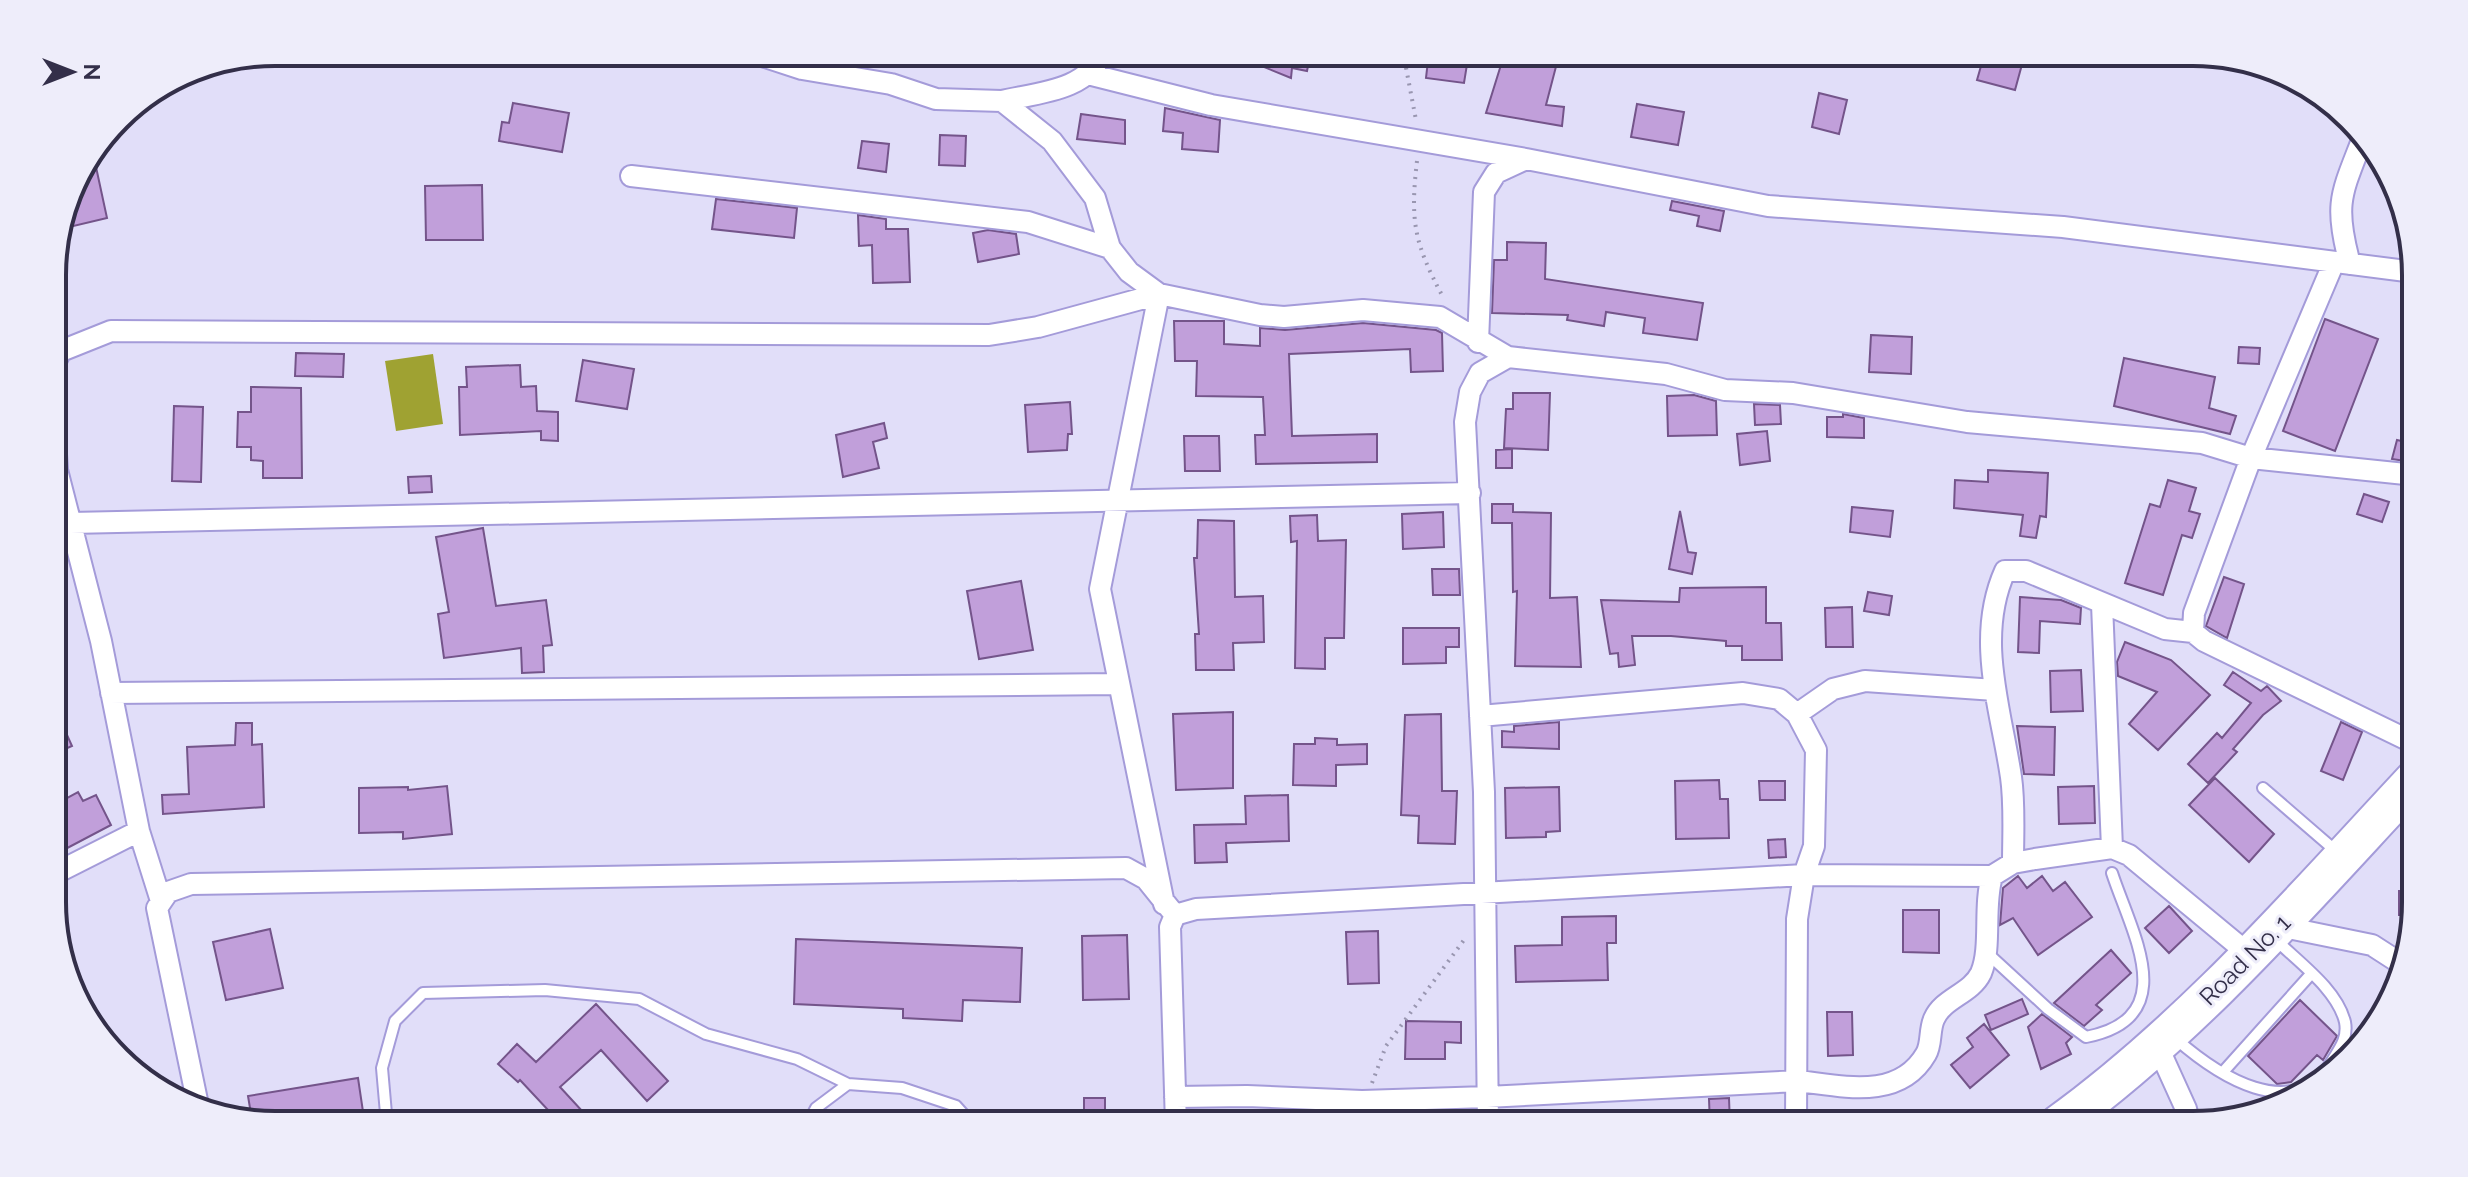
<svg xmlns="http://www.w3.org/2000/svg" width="2468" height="1177" viewBox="0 0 2468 1177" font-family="Raleway,sans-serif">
<rect width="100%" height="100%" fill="#e1def9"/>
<path fill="#9fa232" d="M433,354L443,424L396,431L385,361Z"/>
<path fill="#c19fda" stroke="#74548a" stroke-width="2" d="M1227,52H1311L1307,71L1292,68L1291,78Z
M1429,52H1469L1464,83L1426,78Z
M1505,52L1559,55L1546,105L1564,107L1562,126L1486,113Z
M1985,52L2024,57L2015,90L1977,80Z
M1819,93L1847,100L1839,134L1812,127Z
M513,103L569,113L562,152L499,141L502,122L509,123Z
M1637,104L1684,112L1678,145L1631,137Z
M1165,108L1220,120L1218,152L1182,149L1183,133L1163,131Z
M1081,114L1125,120V144L1077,139Z
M940,135L966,136L965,166L939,165Z
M862,141L889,144L886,172L858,168Z
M93,153L107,218L61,229L75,177Z
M482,185L483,240H426L425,186Z
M716,199L797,208L794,238L712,229Z
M1672,201L1724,211L1720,231L1697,226L1699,216L1670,210Z
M858,215L886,219V229H908L910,282L873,283L872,245L859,246Z
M988,230L1016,234L1019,254L978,262L973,233Z
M1507,242L1546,243L1545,279L1703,303L1697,340L1643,333L1645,318L1606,312L1604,326L1567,320L1568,315L1492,313L1494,260H1507Z
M2325,319L2378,339L2335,451L2283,431Z
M1174,321H1224V344L1260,346V328L1285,330L1363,323L1436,330L1442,333L1443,371L1411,372L1410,349L1289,354L1292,436L1377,434V462L1256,464L1255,435H1265L1263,397L1196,396L1197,361H1175Z
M1871,335L1912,337L1911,374L1869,372Z
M2239,347L2260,348L2259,364L2238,363Z
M296,353L344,354L343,377L295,376Z
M2124,358L2215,377L2209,408L2236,416L2230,434L2114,406Z
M583,360L634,369L627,409L576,401Z
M520,365L521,387L536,386L537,411L558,412V441L541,440V431L460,435L459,387H467L466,367Z
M251,387L301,388L302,478H263V461L251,460V447H237L238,412H251Z
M1513,393H1550L1548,450L1504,448L1506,409H1513Z
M1694,395L1716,401L1717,435L1668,436L1667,396Z
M1070,402L1072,434H1068L1067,450L1028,452L1025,405Z
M1754,404L1780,405L1781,424L1755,425Z
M174,406L203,407L201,482L172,481Z
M1843,414L1864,418V438L1827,437V417H1843Z
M884,423L887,438L873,442L879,468L843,477L836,435Z
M1767,431L1770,461L1740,465L1737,434Z
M1184,436H1219L1220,471H1185Z
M2397,440L2415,444L2412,462L2392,459Z
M1512,449V468H1496V450Z
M1988,470L2048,473L2046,517L2040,516L2036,538L2020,536L2023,515L1954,508L1955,480L1988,482Z
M431,476L432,492L409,493L408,477Z
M2168,480L2196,488L2189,511L2200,514L2192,538L2182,535L2163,595L2125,583L2150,504L2160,507Z
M2364,494L2389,502L2382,522L2357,514Z
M1492,504H1513V512L1551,513L1550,598L1577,597L1581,667L1515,666L1517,591L1513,592L1512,523H1492Z
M1852,507L1893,511L1890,537L1850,532Z
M1680,511L1688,552L1696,553L1692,574L1669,569Z
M1443,512L1444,547L1403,549L1402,514Z
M1317,515L1318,541L1346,540L1344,638H1325V669L1295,668L1297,541L1291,542L1290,516Z
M1198,520L1234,521L1235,597L1263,596L1264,642L1233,643L1234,670H1196L1195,634H1199L1194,558H1197Z
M483,528L496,606L546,600L552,645L543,646L544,672L522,673L521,648L444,658L438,614L449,612L436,537Z
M1432,569H1459L1460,595H1433Z
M2224,577L2244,584L2227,638L2206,626Z
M1021,581L1033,650L979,659L967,591Z
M1766,587V623H1781L1782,660H1742V646H1726V641L1671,636H1632L1635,665L1619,667L1618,653L1610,654L1601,600L1679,602L1680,588Z
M1868,592L1892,596L1889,615L1864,611Z
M2020,597L2061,600L2081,608L2080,624L2040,621L2039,653L2018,652Z
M1852,607L1853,647H1826L1825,608Z
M1403,628H1459V647H1446V663L1403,664Z
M2125,642L2171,660L2210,695L2158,750L2129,724L2157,692L2118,676L2117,662Z
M2081,670L2083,711L2051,712L2050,671Z
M2233,672L2261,691L2267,686L2281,701L2263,715L2233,749L2237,752L2208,783L2188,764L2217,733L2222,738L2251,703L2224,685Z
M53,704L72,746L54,754V742Z
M1233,712V788L1176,790L1173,714Z
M1441,714L1442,791H1457L1455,844L1418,843L1419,816L1401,815L1405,715Z
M1559,722V749L1502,747V731L1514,732V726Z
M2341,722L2362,732L2343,780L2321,771Z
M236,723H252V745L262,744L264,807L163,814L162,795L189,794L187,747L235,745Z
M2017,726L2055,727L2054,775L2024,774Z
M1315,738L1337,739V745L1367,744V764L1336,765V786L1293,785L1294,744H1315Z
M2215,778L2274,834L2249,862L2189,805Z
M1719,780L1720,799H1728L1729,838L1676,839L1675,781Z
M1759,781H1785V800H1760Z
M447,786L452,834L403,839V832L359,833V788L408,787V790Z
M2094,786L2095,823L2059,824L2058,787Z
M1559,787L1560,831L1546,832V837L1506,838L1505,788Z
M78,792L83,801L96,795L111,825L54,855V805Z
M1288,795L1289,841L1226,843L1227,862L1195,863L1194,825L1246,824L1245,796Z
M1785,839L1786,857L1769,858L1768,840Z
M2018,876L2027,888L2042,876L2053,891L2065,882L2092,917L2038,955L2013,918L2000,925L2003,888Z
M2399,891H2416L2414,915H2399Z
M2169,906L2192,931L2169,953L2145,928Z
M1903,910H1939V953L1903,952Z
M1616,916V943H1607L1608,980L1516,982L1515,946L1562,945V917Z
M270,929L283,988L226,1000L213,942Z
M1378,931L1379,983L1348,984L1346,932Z
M1127,935L1129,999L1083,1000L1082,936Z
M796,939L1022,948L1020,1002L963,1000L962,1021L903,1018V1009L794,1004Z
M2111,950L2131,973L2096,1005L2102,1010L2084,1026L2054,1003Z
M2022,999L2028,1014L1991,1030L1985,1015Z
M2300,1000L2337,1036L2323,1060L2317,1055L2291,1082L2277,1084L2248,1056Z
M596,1004L668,1081L647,1101L601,1050L560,1087L595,1125H562L520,1080L518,1082L498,1064L517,1044L536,1062Z
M1827,1012H1852L1853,1055L1828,1056Z
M2042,1014L2072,1037L2066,1043L2071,1054L2041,1069L2028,1027Z
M1406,1021L1461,1022V1043L1445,1042V1059H1405Z
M1984,1024L2009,1055L1970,1088L1951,1065L1973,1047L1967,1038Z
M358,1078L365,1125H275L252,1120L248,1096Z
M1084,1098H1105V1125H1084Z
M1729,1098L1730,1125H1710L1709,1099Z
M1266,1110L1296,1111V1120H1266Z
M1449,1111L1450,1125H1400V1113Z"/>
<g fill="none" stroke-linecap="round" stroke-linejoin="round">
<g stroke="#a49bd9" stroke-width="14">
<path id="lane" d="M2263,788L2337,852
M1986,952L2048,1009L2086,1037C2183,1018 2132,934 2112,873
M2176,1039C2216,1074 2293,1126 2332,1061C2340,1048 2348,1038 2345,1022C2337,989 2298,962 2275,939
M2223,1072L2311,974
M387,1125L382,1068L395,1021L423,993L545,990L639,999L706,1034L797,1059L848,1084L902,1088L956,1106L973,1125
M807,1125L816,1108L848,1084"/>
</g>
<g stroke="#a49bd9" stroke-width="24">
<path id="street" d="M750,52L802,69L891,84L936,99L1002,101L1052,141L1095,198L1110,248L1129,272L1159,294L1260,315L1284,317L1363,310L1440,317L1508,357
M1088,74L1211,105L1526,159
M1002,101C1036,93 1089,91 1102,52
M631,176L1028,222L1110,248
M2334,262L2251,458L2194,613L2193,632L2204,641L2416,744
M2350,264C2333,202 2342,193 2364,135
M1478,342L1484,192L1496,173L1526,159L1768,206L2063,227L2414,272
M53,367L61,351L111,331L989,335L1038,327L1159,294L1100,589L1164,904
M53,407L57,470L101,641L139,831L161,901
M71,523L1470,493
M2102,604L2112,848
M111,693L1119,684
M1797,714L1833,689L1865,681L1995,690
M1480,716L1743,693L1779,699L1797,714L1816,750L1814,846L1804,875L1797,919L1796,1125
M2013,863C2013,834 2015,805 2011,777C2001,709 1975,638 2005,571H2026L2165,629L2193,632
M54,874L139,831
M1175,915L1196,909L1804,875L1992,876
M1175,915L1170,927L1176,1125
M2279,926L2372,945L2403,965
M2157,1045L2186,1109L2190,1125
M1175,1097L1247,1096L1362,1101L1487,1097L1798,1081C1842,1086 1899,1101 1926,1054C1932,1044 1929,1030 1934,1019C1943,998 1971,994 1981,973C1992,947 1983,907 1992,876L2013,863L2035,859L2112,848L2129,855L2251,956
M199,1110L157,908L168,892L191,884L1126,868L1146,879L1175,915
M1488,1125L1484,792L1465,422L1470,392L1480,373L1508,357L1666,374L1725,390L1793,393L1967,422L2202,443L2251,458L2415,475"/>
</g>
<g stroke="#a49bd9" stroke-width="42">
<path id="highway" d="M2058,1125C2193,1027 2302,900 2416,778"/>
</g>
<path stroke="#9996b0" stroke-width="4" stroke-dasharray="2 6" stroke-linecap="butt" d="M1403,52L1416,120
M1417,161C1410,221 1414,243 1443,297
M1372,1083L1386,1046L1464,940"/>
<use href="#lane" stroke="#fff" stroke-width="10"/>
<use href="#street" stroke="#fff" stroke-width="20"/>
<use href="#highway" stroke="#fff" stroke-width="38"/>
</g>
<g text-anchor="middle" stroke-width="6" stroke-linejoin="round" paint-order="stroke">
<g font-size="24" fill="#332f49" stroke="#eeedfa">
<text transform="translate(2245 960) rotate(-45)" y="8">Road No. 1</text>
</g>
</g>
<path d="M0 0H2468V1177H0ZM275 66H2193A209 209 0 0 1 2402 275V902A209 209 0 0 1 2193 1111H275A209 209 0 0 1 66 902V275A209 209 0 0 1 275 66Z" fill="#eeedfa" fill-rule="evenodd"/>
<path fill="none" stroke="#332f49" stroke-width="4" d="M275 66H2193A209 209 0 0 1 2402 275V902A209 209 0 0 1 2193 1111H275A209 209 0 0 1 66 902V275A209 209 0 0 1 275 66Z"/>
<g transform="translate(72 72) rotate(90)" stroke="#eeedfa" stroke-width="6" paint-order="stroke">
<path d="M0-6L14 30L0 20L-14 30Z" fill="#332f49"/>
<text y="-12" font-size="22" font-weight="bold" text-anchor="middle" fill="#332f49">N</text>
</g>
</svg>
